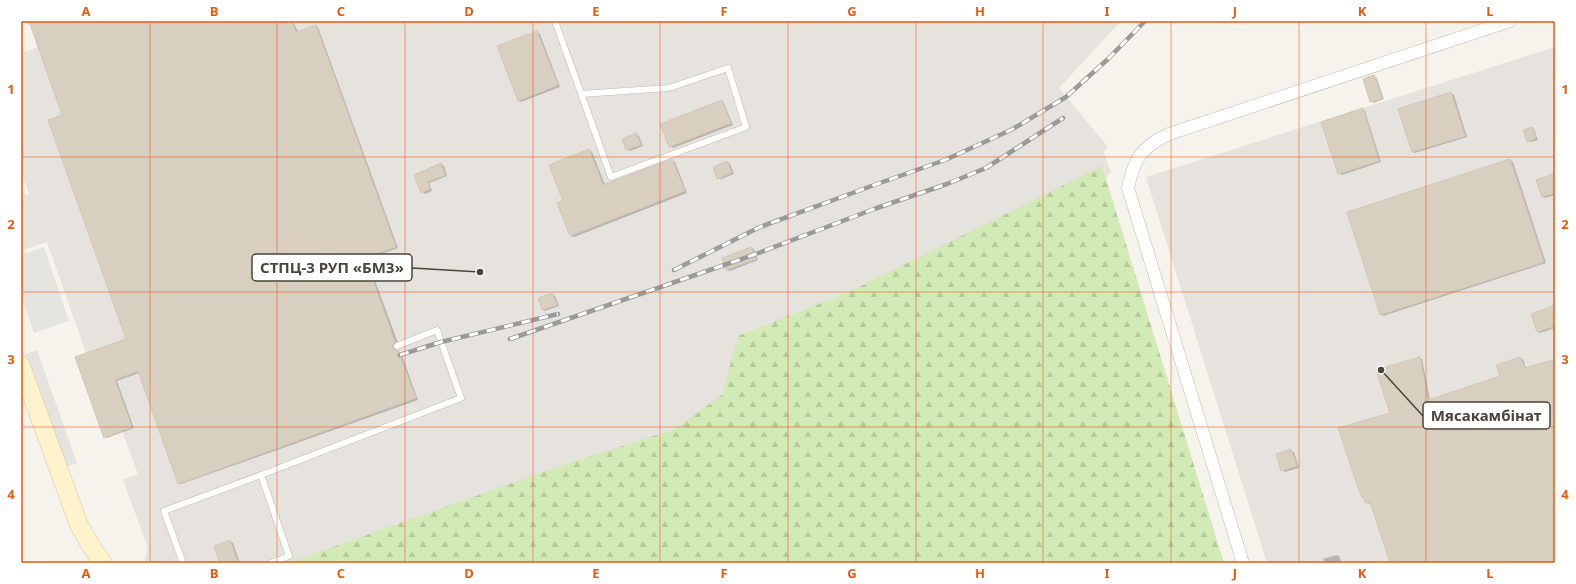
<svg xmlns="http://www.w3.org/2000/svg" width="1576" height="584" viewBox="0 0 1576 584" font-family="'Noto Sans',sans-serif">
<defs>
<pattern id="forest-firs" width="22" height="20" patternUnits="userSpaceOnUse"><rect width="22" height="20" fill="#d2eab5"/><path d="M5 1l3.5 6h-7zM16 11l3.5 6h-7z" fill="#b6ca9c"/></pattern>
</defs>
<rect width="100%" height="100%" fill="#f6f3ec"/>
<path fill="#e6e2dd" d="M30,21H1121L1059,88L1108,147L1104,153L1111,172L1101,184L753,407L486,494L288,563H144L148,548L123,480L138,474L122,431L104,438L75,357L86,353L47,242L23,250L21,243V196L29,194L21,168V53L38,47Z
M1555,47V563H1267L1146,177Z"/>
<path fill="url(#forest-firs)" d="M1102,166L1224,563H288L554,468L675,429L722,395L738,336L851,291Z"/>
<path fill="#e5e3e0" d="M44,247L69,321L34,333L21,294V255Z
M37,350L77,463L63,468L23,355Z"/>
<path fill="#0003" d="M30,21H293L298,32L316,26L318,27L398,248L367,259L398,343L396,345L395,349L401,353L418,400L181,484L179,483L139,373L117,381L134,428L107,438L105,437L76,358L127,339L64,116Z
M537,32L540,34L560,87L521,102L518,100Z
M1374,76L1377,78L1384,99L1374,103L1371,101Z
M1451,93L1454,95L1467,137L1415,153L1413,152Z
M722,101L724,103L733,125L673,148L670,146Z
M1362,109L1365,111L1381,162L1342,175L1339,173Z
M1532,128L1534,129L1538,140L1530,142L1527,141Z
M636,134L639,136L643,146L630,151L627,150Z
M589,150L592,152L605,185L672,160L675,162L687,193L574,237L571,236L558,204L564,201Z
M1510,160L1513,162L1546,263L1383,316L1381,314Z
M727,162L730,164L734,174L721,179L718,178Z
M441,164L444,166L447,176L429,183L432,191L425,194L422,192L415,175Z
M1555,174V195L1545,198L1543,197Z
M751,248L754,249L758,260L730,271L727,270L723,259Z
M552,294L555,296L559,306L545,311L543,310Z
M1555,306V328L1540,333L1538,332Z
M1420,358L1422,359L1430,400L1501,377L1497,366L1520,358L1523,359L1526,368L1555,360V563H1391L1371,504L1367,503L1391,414Z
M1291,451L1294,452L1299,468L1285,472L1282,470Z
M230,541L233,543L240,563H221Z
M1337,555L1339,556L1342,563H1324L1323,559Z"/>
<path fill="#d8cfc1" stroke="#d3c7b4" d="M29,21H292L296,32L316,25L396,247L365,258L395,342L393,344V347L395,350H398L416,398L178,484L138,371L115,380L132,427L104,438L75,357L126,339L48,120L62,115Z
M537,31L558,85L518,101L497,46Z
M1374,75L1382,98L1370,102L1363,79Z
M1451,92L1465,136L1412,152L1398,109Z
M722,100L731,123L669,147L660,124Z
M1363,108L1379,161L1338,174L1321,122Z
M1532,127L1536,138L1527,142L1523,130Z
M636,133L641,145L626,150L622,139Z
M589,149L603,185L672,159L685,191L570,236L557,203L563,201L549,165Z
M1510,159L1544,262L1380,315L1347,212Z
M727,161L732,173L717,179L713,167Z
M441,163L445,175L427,182L430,189L421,193L414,175Z
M1555,173V193L1542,197L1536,180Z
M751,247L756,259L726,270L722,258Z
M552,293L557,305L542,310L538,298Z
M1555,305V326L1537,332L1531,314Z
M1420,357L1428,400L1500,376L1496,365L1520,357L1525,368L1555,359V563H1390L1370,502L1366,503L1360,493L1338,428L1390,413L1376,370Z
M1291,449L1297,466L1281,471L1276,454Z
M230,540L238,563H220L214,546Z"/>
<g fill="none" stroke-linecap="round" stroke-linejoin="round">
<g stroke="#c2bbae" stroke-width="7">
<path id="lane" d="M555,21L611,177L746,127L728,68L669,88L581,94
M261,475L461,398L437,330L397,346
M183,563L164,511L261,475L289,556L271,563"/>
</g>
<g stroke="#c2bbae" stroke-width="13">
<path id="street" d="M1243,563L1128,188C1134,159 1141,147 1169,134L1510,21"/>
</g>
<g stroke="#d6c79b" stroke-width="19">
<path id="secondary" d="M21,366L79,525L94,551L103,563"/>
</g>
<use href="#lane" stroke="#fff" stroke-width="6"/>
<use href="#street" stroke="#fff" stroke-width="12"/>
<use href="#secondary" stroke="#fff3cd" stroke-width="18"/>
<g stroke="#9a9a9a" stroke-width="4.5">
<path id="rail" d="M674,270L760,227L877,184L945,160L1013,129L1066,97L1108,59L1145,21
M510,339L753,255L874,209L947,184L986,168L1063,118
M400,355L441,342L558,314"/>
</g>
<use href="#rail" stroke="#fff" stroke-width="3" stroke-dasharray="9" stroke-linecap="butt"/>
</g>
<path fill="none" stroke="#e8590c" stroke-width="1" stroke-opacity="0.55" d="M150,21V563M277,21V563M405,21V563M533,21V563M660,21V563M788,21V563M916,21V563M1043,21V563M1171,21V563M1299,21V563M1426,21V563M21,157H1555M21,292H1555M21,427H1555"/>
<path fill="none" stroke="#4b4439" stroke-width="1.5" d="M480 272L412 268M1381 370L1423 416"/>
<g fill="#4b4439" stroke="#fff" stroke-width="1.5">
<circle cx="480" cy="272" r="4"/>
<circle cx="1381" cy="370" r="4"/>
</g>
<g fill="#fff" stroke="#4b4439" stroke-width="1.5">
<rect x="252" y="254" width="160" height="27" rx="4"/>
<rect x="1423" y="402" width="127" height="27" rx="4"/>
</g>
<g font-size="15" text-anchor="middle" font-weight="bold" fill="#4b4439">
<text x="332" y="273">СТПЦ-3 РУП «БМЗ»</text>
<text x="1486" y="421">Мясакамбінат</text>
</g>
<rect width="1576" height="584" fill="none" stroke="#ffffff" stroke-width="44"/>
<rect x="22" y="22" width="1532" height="540" fill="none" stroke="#e8590c" stroke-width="1.5"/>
<g font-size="13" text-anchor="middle" font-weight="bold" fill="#e8590c">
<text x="86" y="16">A</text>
<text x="214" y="16">B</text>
<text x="341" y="16">C</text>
<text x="469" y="16">D</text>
<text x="596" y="16">E</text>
<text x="724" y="16">F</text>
<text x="852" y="16">G</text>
<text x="980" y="16">H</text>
<text x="1107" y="16">I</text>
<text x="1235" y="16">J</text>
<text x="1362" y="16">K</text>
<text x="1490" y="16">L</text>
<text x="11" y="94">1</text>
<text x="1565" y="94">1</text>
<text x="11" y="229">2</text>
<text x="1565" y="229">2</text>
<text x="11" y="364">3</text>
<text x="1565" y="364">3</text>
<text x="11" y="499">4</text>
<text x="1565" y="499">4</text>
<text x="86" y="578">A</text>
<text x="214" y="578">B</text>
<text x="341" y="578">C</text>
<text x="469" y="578">D</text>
<text x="596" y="578">E</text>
<text x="724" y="578">F</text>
<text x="852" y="578">G</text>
<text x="980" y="578">H</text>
<text x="1107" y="578">I</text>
<text x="1235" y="578">J</text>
<text x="1362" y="578">K</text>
<text x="1490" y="578">L</text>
</g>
</svg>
